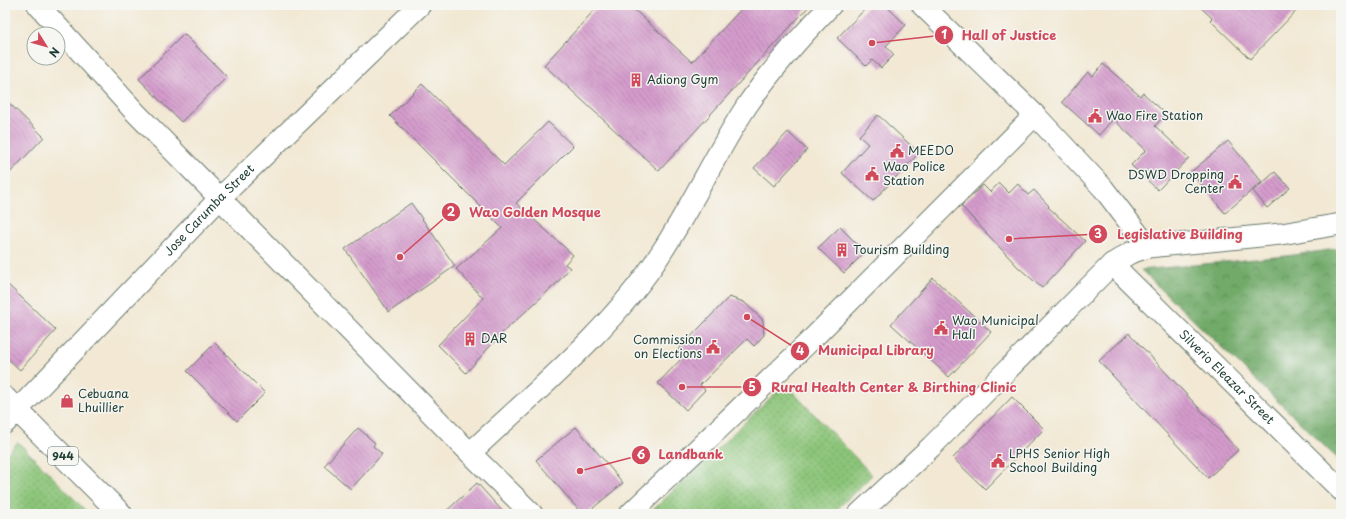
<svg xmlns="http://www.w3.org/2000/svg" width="1346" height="519" viewBox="0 0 1346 519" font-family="'Playpen Sans',sans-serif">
<defs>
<pattern id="green-dots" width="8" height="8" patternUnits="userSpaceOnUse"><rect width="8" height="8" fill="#8cc579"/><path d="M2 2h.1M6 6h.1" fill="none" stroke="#72a164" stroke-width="1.8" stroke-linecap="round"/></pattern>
<pattern id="forest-crowns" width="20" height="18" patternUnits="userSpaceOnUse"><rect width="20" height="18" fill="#71aa69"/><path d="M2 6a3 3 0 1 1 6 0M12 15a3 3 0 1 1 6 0" fill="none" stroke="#5c8c57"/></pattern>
<pattern id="building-back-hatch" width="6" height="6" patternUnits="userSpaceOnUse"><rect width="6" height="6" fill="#d49bcc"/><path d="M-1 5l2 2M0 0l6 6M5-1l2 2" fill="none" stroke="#ab80a6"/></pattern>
</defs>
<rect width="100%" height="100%" fill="#f6f6f2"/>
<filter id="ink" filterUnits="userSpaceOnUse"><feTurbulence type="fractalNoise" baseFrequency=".025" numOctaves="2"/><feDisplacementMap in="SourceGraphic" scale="8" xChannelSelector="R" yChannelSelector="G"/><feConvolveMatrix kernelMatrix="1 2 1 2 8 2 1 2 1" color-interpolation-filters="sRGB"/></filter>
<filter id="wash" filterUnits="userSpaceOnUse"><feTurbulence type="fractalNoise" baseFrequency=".012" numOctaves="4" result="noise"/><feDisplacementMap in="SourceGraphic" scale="16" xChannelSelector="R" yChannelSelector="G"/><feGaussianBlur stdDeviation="0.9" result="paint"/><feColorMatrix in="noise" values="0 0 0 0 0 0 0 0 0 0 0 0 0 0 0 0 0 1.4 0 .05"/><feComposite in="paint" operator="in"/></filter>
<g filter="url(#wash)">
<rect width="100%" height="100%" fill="#f2e8d3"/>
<path fill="url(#green-dots)" stroke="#568156" d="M785,384L872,475L832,514H649Z
M18,442L89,514H5V456Z"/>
<path fill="url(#forest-crowns)" stroke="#48744e" d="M1341,246V462L1141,270L1286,256L1336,249Z"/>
<g id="blocks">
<path fill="url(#building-back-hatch)" d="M599,5H629L692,62L745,5H810L659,171L544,65Z
M869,5H885L906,25L886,46L894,55L881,68L872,60L866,66L837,38Z
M1198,5H1302L1250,59L1210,20L1212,18Z
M184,34L227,77L181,122L139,79Z
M1103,64L1140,96L1143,93L1166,114L1155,126L1189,158L1158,190L1131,165L1146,150L1113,119L1099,135L1062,102L1088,72L1093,76Z
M422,84L504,165L548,122L573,146L516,203L573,255L565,264L570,268L556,284L502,333L466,373L438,345L483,298L456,269L502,228L390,116Z
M5,99L44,137L5,178Z
M878,115L919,153L873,201L842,173L868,144L859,136Z
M788,132L807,150L774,186L754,168Z
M1228,141L1262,182L1225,213L1191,172Z
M1275,172L1290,188L1267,208L1253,191Z
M999,183L1009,193L1018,184L1028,195L1034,190L1049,206L1048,207L1085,241L1042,288L1018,267L961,206L983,185L990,192Z
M411,203L455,266L389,312L345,249Z
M840,227L865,252L844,273L818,248Z
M933,278L991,332L949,377L891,324Z
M5,282L56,330L20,370L5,356Z
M729,297L744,302L763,320L764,335L754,346L747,339L700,385L705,390L686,410L658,383L683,357L677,351Z
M1129,333L1238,450L1208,478L1099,361Z
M215,343L265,393L237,421L187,371Z
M1012,397L1044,429L985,489L953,458Z
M576,427L623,483L586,514H582L536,460Z
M358,428L375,443L373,446L382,454L351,489L324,466Z
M477,483L505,514H443Z"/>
</g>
</g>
<g filter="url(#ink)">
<use href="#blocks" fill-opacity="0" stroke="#69796c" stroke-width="1"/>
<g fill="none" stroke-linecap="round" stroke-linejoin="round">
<g stroke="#69796c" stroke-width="23">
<g id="minor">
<path d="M38,5L136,113L470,453L532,514"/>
<path d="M922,5L1035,115L1103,188L1148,247"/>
<path id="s1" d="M1112,264L1341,490"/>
<path id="s2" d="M5,423L220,198L420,5"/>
<path d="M470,453C534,393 614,327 661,253C692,206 715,154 746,107C771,70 800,37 831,5"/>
<path d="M630,514L813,338L1035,115"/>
<path d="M859,514L931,447L1112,264L1130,253L1148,247L1281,234L1341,224"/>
</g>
</g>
<g stroke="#69796c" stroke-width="24">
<path id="primary" d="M5,398L121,514"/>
</g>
<use href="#minor" stroke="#fff" stroke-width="21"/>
<use href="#primary" stroke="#fff" stroke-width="22"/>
</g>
</g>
<defs>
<g id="building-bare" transform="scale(1.08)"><path d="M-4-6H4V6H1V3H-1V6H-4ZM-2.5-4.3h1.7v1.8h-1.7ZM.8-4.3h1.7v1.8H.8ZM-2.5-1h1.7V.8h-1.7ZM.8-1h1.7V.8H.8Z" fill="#d1495b" stroke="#f6f6f2" stroke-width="2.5" paint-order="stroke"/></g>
<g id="civic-bare" transform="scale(1.08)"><path d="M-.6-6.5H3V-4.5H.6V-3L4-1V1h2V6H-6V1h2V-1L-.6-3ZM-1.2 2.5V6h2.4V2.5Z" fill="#d1495b" stroke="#f6f6f2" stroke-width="2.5" paint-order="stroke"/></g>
<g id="shop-bare" transform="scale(1.08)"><path d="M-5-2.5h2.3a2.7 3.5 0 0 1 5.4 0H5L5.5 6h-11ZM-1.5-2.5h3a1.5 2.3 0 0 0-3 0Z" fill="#d1495b" stroke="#f6f6f2" stroke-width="2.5" paint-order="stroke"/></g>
</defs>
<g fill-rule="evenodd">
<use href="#building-bare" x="636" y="80"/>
<use href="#civic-bare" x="1095" y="116"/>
<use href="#civic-bare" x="897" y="151"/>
<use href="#civic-bare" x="872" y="174"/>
<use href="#civic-bare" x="1235" y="182"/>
<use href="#building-bare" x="842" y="250"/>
<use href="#civic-bare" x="941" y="328"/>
<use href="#building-bare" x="470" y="339"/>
<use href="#civic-bare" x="713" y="347"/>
<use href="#shop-bare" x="67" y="401"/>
<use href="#civic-bare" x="998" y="461"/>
</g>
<g text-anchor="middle" stroke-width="3" stroke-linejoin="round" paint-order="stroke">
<rect fill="#f6f6f2" stroke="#60746d" stroke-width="1" x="48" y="447" width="30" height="18" rx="3"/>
<g font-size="11" font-weight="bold" fill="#1f3d34">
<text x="63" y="460">944</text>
</g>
<g font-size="12" fill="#1f3d34" stroke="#f6f6f2" text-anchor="start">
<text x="647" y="84">Adiong Gym</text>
<text x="1106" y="120">Wao Fire Station</text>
<text x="908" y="155">MEEDO</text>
<text x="883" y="171">Wao Police<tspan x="883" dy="14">Station</tspan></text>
<text x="1224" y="179" text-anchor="end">DSWD Dropping<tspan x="1224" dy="14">Center</tspan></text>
<text x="853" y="254">Tourism Building</text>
<text x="952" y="325">Wao Municipal<tspan x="952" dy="14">Hall</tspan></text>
<text x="481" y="343">DAR</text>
<text x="702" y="344" text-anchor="end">Commission<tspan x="702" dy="14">on Elections</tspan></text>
<text x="78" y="398">Cebuana<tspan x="78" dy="14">Lhuillier</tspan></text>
<text x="1009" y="458">LPHS Senior High<tspan x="1009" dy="14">School Building</tspan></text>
</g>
<g font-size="12" fill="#1f3d34" stroke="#f6f6f2">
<text dy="4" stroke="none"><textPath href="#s2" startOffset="295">Jose Carumba Street</textPath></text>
<text dy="4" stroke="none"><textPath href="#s1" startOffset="161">Silverio Eleazar Street</textPath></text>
</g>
</g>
<path fill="none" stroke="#d1495b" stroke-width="1.5" d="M872 43L944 35M400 257L451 212M1009 239L1098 234M747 317L800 351M682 387L752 387M580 471L641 455"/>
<g fill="#d1495b" stroke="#f6f6f2" stroke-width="1.5">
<circle cx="872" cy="43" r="4"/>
<circle cx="400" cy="257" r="4"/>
<circle cx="1009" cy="239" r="4"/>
<circle cx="747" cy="317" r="4"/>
<circle cx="682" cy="387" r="4"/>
<circle cx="580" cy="471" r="4"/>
<circle cx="944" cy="35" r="10"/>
<circle cx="451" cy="212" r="10"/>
<circle cx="1098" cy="234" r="10"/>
<circle cx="800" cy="351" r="10"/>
<circle cx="752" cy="387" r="10"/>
<circle cx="641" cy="455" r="10"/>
</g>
<g font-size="12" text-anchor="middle" font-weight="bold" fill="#fff">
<text x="944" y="39">1</text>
<text x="451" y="216">2</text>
<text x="1098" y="238">3</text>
<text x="800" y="355">4</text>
<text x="752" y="391">5</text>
<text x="641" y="459">6</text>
</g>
<g font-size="13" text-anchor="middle" font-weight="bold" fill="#d1495b" stroke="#f6f6f2" stroke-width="3" stroke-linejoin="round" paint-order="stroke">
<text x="1009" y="40">Hall of Justice</text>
<text x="535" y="217">Wao Golden Mosque</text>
<text x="1180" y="239">Legislative Building</text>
<text x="876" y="355">Municipal Library</text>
<text x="894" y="392">Rural Health Center &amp; Birthing Clinic</text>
<text x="691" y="459">Landbank</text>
</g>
<rect width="1346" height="519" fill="none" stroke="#f6f6f2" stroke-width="20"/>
<g transform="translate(46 46) rotate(127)"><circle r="19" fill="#f6f6f2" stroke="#a0aca6"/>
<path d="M0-3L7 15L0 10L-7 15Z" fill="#d1495b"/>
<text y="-6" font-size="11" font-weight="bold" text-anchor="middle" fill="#1f3d34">N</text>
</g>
</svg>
